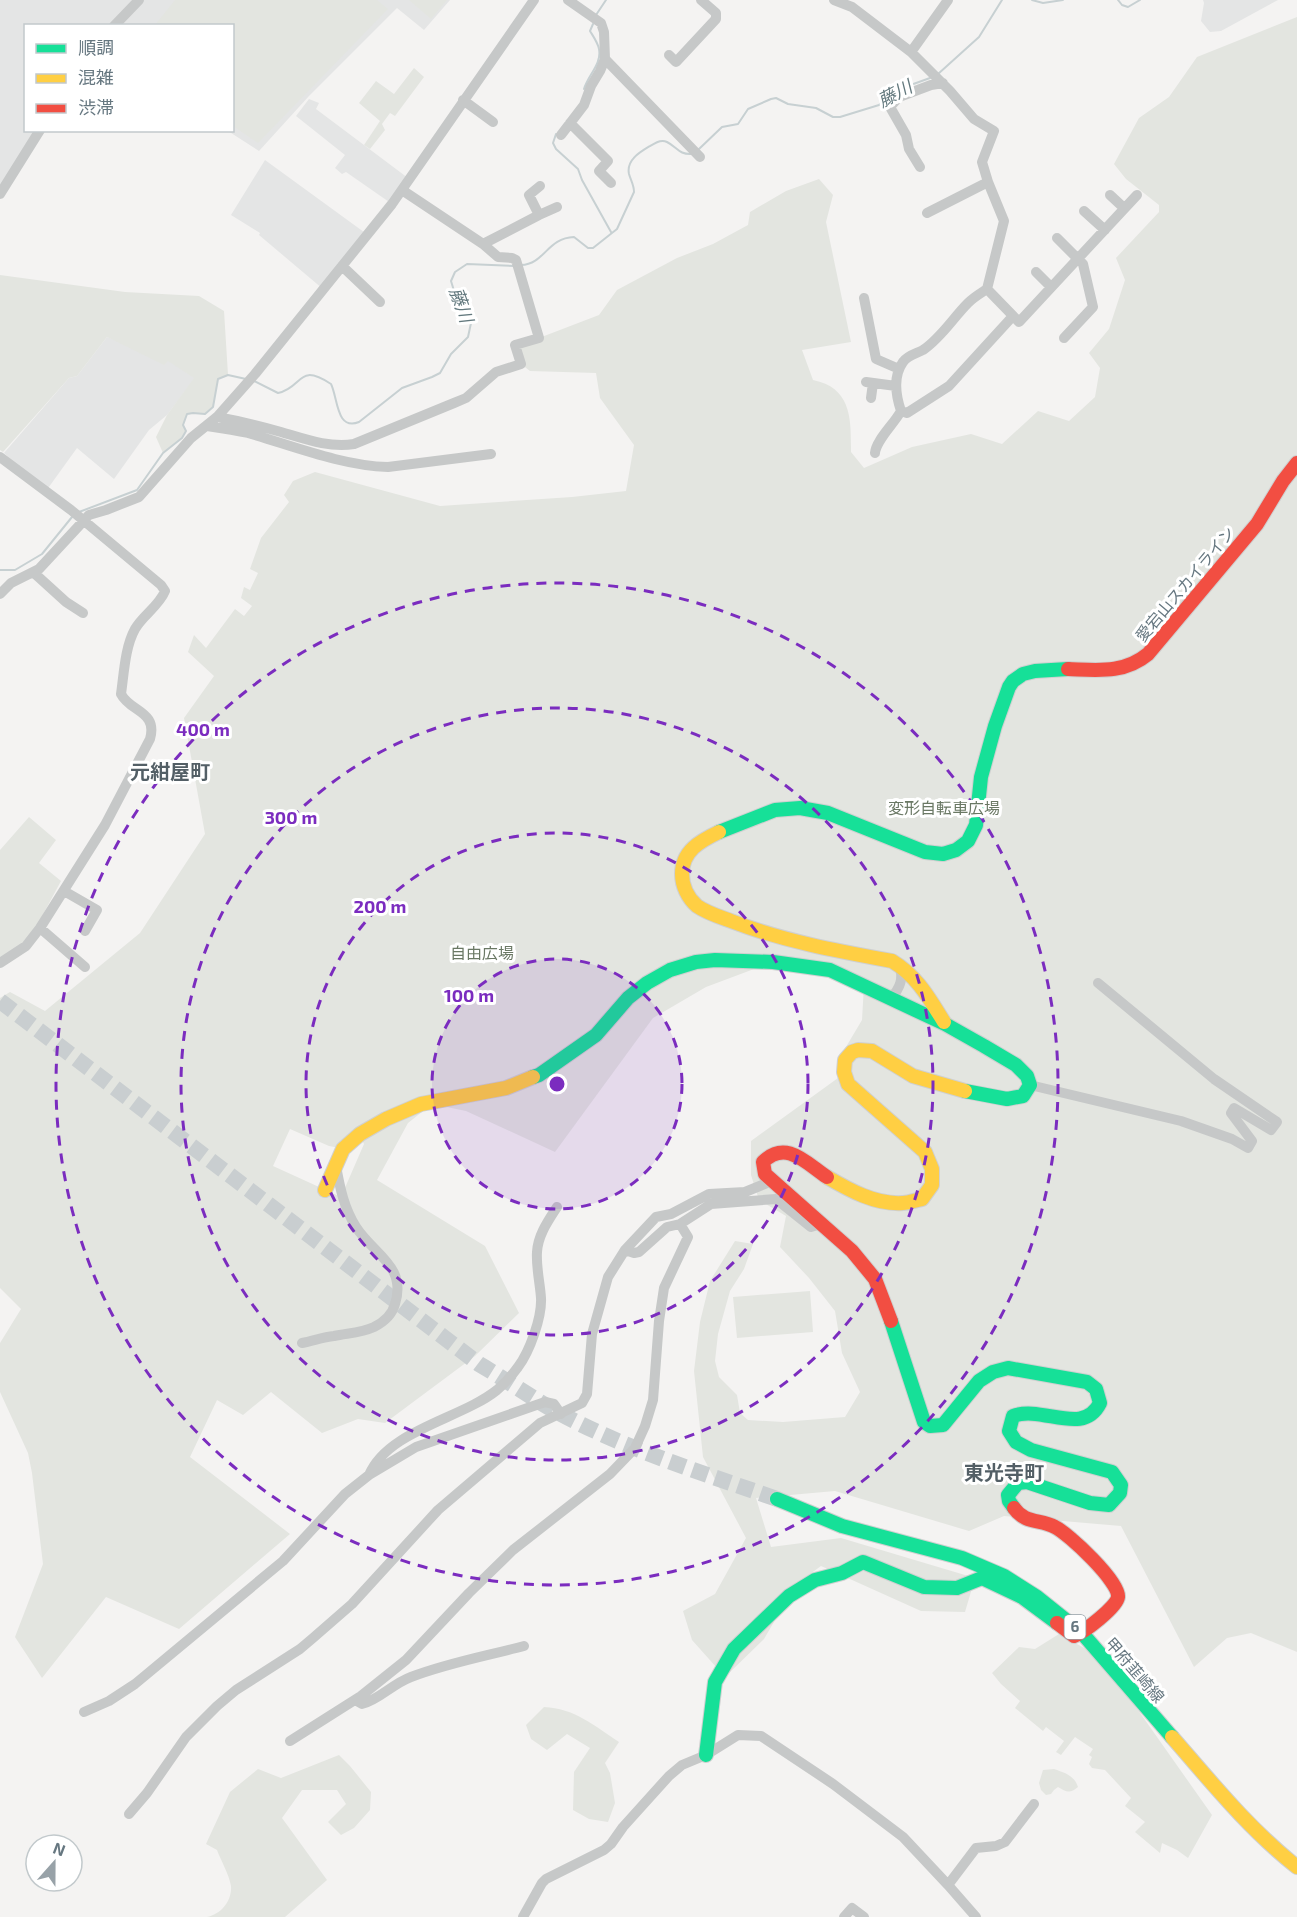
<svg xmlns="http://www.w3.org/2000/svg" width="1297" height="1917" viewBox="0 0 1297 1917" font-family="'Exo 2','Noto Sans JP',sans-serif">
<rect width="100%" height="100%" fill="#f4f3f2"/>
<path fill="#e4e5e5" d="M0,0H450L424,30L397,8L309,96L259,151L228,131L232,130V26H26V130L36,131L0,188Z
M1203,0H1278L1221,31L1210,32L1201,21L1204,3Z
M309,99L319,103L316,109L408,178L392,204L346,172L342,174L335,168L345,155L296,116Z
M265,160L368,235L323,289L259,235L260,233L231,215Z
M107,337L168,360L195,378L167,415L149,430L114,479L77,448L46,491L4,453L69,378L77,376Z"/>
<path fill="#e3e5e0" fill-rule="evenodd" d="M175,0H377L388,9L258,143L233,126L232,26L155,25Z
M409,0H447L431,19Z
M1297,17V1652L1251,1633L1227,1638L1194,1667L1121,1526L1004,1516L969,1531L835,1491L756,1498L771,1547L841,1538L975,1578L965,1612L921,1611L821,1566L810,1574L789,1596L764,1639L725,1677L692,1640L683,1611L715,1594L746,1538L703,1457L694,1371L700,1322L710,1281L735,1241L753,1244L744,1269L730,1291L718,1334L715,1361L719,1377L737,1395L740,1413L748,1420L783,1422L845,1417L860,1392L842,1353L835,1311L809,1278L780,1247L786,1216L759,1200L751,1175V1141L838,1078L837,1062L862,1020L864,985L773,962L706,987L653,1018L555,1152L466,1111L432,1104L408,1123L377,1180L485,1246L519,1313L475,1356L385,1423L358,1419L322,1433L271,1392L243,1415L217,1400L190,1457L290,1534L179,1629L106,1597L42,1678L15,1637L43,1564L32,1473L28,1453L0,1392V1343L21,1309L0,1288V998L10,992L45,1011L140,933L205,834L184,718L214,676L188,652L194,635L206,648L235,609L244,616L252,606L241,598L244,587L250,590L258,573L250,569L261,538L289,502L284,495L293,481L315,472L440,506L572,497L626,491L634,445L600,398L596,373L530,371L521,364L515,345L539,338L599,315L617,290L677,258L713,244L748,225L750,212L786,191L819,179L833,195L826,222L851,342L802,350L813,380C852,388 851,419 851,452L864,468L912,447L971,434L1002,444L1038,411L1069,421L1095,397L1100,368L1089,353L1109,329L1125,280L1116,258L1159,212V205L1126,179L1114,164L1139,118L1169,97L1197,57ZM290,1129L329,1146L340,1148L360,1135L364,1144L341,1197L273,1166Z
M414,68L424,77L395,116L390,113L382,124L385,130L370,149L364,145L380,121L359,103L376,81L394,94Z
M0,275L125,292L199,296L224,311L228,375L218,379L213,407L205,414L193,413L187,414L183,425L186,431L182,438L163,453L156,437L167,415L194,378L168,361L164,365L107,337L77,376L69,378L3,452L0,450Z
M29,817L56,840L39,863L61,881L26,946L0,963V850Z
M810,1291L813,1332L737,1338L733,1297Z
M1059,1634L1086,1649L1126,1693L1212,1815L1188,1858L1177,1850L1162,1843L1160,1853L1135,1832L1145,1822L1125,1806L1131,1798L1105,1770L1092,1768L1089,1764L1092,1757L1089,1755L1093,1749L1075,1737L1061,1755L1056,1752L1064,1741L1046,1727L1043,1731L1015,1708L1020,1701L1001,1684L992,1673L1019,1647L1035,1649Z
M544,1707C574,1708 595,1726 619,1742L605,1763L610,1773L615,1803L608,1822L589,1819L573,1810L574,1772L590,1748L567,1734L547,1750L531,1739L526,1725Z
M339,1755L350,1766L371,1792L370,1810L354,1828L341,1835L328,1822L346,1804L337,1790H302L282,1818L327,1880L285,1917H207C221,1914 232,1901 231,1886C229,1874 221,1861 217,1850L206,1844L230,1792L258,1769L281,1778Z
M1054,1769C1065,1773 1074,1775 1078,1787C1070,1794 1066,1792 1058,1787L1054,1790L1051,1794L1046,1795L1041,1790L1039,1783L1043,1770Z"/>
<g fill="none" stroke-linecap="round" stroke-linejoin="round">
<path stroke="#c7d0d2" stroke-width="2" d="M1032,0L1043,3L1063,0
M1118,0L1122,5L1128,7L1140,0
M596,15L606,0
M938,74L979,37L1002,0
M584,89C588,75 602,64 599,49C598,43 593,36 590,31L593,24
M556,134L553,143L556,149L578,169L582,180L611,232
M699,149L722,127L738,124L748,109L771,99L776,98L788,104L816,108L833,117H840L879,105L894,91L930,78
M521,265C545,264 547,238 574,237L588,248H593L617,229L634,192C634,185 631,181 629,174C626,160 640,152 650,146C656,143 661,139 667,142C677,147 679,155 692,154
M254,381L278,393C304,387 297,362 331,384C338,398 336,431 359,422L402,388L432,377L440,373L451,354L468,337L471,323L455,294L451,281L455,272L467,264L515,266
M79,512L137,490L163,453L182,438L186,431L183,425L187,414L193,413L205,414L213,407L218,379L228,375L246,379
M0,570H15L42,554L72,517"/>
<path stroke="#c9ced0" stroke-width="16" stroke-dasharray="16 8" stroke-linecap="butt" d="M0,1001L479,1364C503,1378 526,1394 550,1408C621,1448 700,1472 777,1499"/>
<g stroke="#cfd0d0" stroke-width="16">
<path id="fast" d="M719,832L775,810L800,808L828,813L925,852L943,854L956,850L968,841L976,825L981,777L995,726L1009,687L1013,681L1023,674L1035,671L1068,669
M533,1077L539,1075L596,1035L628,998L647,983L670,970L696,962L715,960L773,962L830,970L945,1024L984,1046L1016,1065L1027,1076L1030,1085L1023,1096L1007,1099L965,1091
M891,1321L924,1422L930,1426L943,1425L979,1381L993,1372L1008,1368L1087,1382L1096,1389L1100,1403C1083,1437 1043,1405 1013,1416L1009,1431L1016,1442L1031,1450L1112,1472L1121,1485L1120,1493L1109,1505L1090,1503L1027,1482L1018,1483L1008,1495L1009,1501L1014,1508
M777,1499L842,1526L962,1558L1004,1576L1037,1597L1082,1633L1172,1737
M706,1755L715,1682L734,1649L789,1596L815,1580L842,1573L863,1562L924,1587L957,1588L982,1578L1022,1597L1057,1623"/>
</g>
<g stroke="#cfd0d0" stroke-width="16">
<path id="slow" d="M719,832C700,841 682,851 682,874C682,886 688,898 697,906C707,913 720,917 731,921C783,941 837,951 892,961C917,976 929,998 944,1022
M827,1177C849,1190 876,1205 903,1203C909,1203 916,1200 922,1199L932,1185V1169L925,1152L848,1084L844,1072L845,1060L852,1052L858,1050L872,1051L913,1076L965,1091
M325,1190L343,1149L360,1134L386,1119L421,1104L506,1088L533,1077
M1172,1737C1212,1783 1249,1829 1297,1867"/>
</g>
<g stroke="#cfd0d0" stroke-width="16">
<path id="jam" d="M1068,669C1097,670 1124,674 1148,654L1257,524L1283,481L1297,463
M827,1177C806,1163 786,1139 763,1162L765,1174L852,1251L875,1279L891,1321
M1014,1508C1025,1524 1040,1519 1055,1527C1069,1534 1120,1582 1118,1597C1117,1607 1084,1632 1074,1636L1057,1623"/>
</g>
<path stroke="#c6c8c8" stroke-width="10" d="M568,0L601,23L604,32L605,59L700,157
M834,0L852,7L911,52L950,91L974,119L994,131L982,162L988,182L1004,221L987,289C981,293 974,297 968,303C953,318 941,338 923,350C916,354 908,355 903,362C893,376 896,396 901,411L907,413L949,386L1013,316
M114,26L139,0
M911,52L948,0
M669,55L676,62L716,19V13L701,0
M463,100L493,122
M570,123L608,161L599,171L611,183
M561,135L584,105L591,86L600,71L605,59
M920,167L909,149L906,135L890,107L899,97L931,85L943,83
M0,194L40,130
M1110,195L1124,208
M1084,211L1105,230
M927,213L988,182
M539,215L557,207
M1057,238L1083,264L1093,307L1064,338
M483,244L539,215L529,195L540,186
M342,266L380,302
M1036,272L1051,287
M987,289L1019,322L1137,195
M864,298L876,359L899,369
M866,382L896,386
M871,398L873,383
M217,417C239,421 260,426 281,432C305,439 329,448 354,444L454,403L466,398L496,372L521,364L515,345L539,338L516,260L512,258L498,257L483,244L402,190
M207,426C221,428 235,430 248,433C293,446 343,466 388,467L491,454
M875,453C876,440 894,424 901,411
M0,457L71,510L161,585L165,591C159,606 143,615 135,629C125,647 124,673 121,694C130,712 158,711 150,739L105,825L40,928L26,946L0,963
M33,572L66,602L83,613
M0,594L11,583L39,569L89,515L106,510L139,497L191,438L217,417L255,374L392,204L534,0
M64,891L97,910L85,931
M40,928L85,967
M891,998C901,987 903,979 900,965
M1030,1085L1181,1121L1232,1139L1248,1148L1252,1141L1231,1113L1234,1108L1271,1130L1277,1122L1214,1079L1098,983
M625,1250L634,1253L639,1252L667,1227L680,1224L711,1204L776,1199L811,1227L821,1224
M302,1343C313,1341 323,1337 334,1336C348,1333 361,1333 374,1327C384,1322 392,1315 395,1304C407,1266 374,1255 356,1227C344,1208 340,1188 336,1166
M369,1475C388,1430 461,1419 497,1390C504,1384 513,1374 518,1367C530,1351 542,1317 541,1298C540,1283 536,1267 537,1252C538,1235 548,1221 557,1207
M355,1700L362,1704C379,1700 392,1684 411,1677C447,1663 486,1656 524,1646
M84,1712L109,1701L135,1684L283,1561L345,1494L369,1475L416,1447L545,1402L554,1404L561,1414
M290,1741L361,1696L406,1660L469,1593L513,1550L610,1474L635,1448L645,1426L653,1400L659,1321L664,1288L688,1237L680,1224
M129,1814L147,1793L186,1737L217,1706L236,1690L300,1649L313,1638L352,1604L438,1510L540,1423L582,1403L587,1394L592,1334L608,1277L625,1250L656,1217L671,1214L709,1194L745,1192L772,1181
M948,1885L976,1848L996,1846L1005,1842L1034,1804
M523,1917L542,1883L546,1879L604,1850L611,1844L623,1827L669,1776L682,1765L706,1755L738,1735L761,1736L833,1784L903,1837L948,1885L976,1917
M844,1917L852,1908L864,1917"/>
<use href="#fast" stroke="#16e098" stroke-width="14"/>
<use href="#slow" stroke="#ffcf43" stroke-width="14"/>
<use href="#jam" stroke="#f24e42" stroke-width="14"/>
</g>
<circle cx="557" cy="1084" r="125" fill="#7b2cbf" fill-opacity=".12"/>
<g fill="none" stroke="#7b2cbf" stroke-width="3" stroke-dasharray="10 8">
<circle cx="557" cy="1084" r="125"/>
<circle cx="557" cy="1084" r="251"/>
<circle cx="557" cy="1084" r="376"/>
<circle cx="557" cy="1084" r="501"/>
</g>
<g text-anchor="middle" stroke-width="6" stroke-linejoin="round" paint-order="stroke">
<rect fill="#fff" stroke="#94a0a6" stroke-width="1.5" x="1064.5" y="1615" width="21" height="24" rx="4.5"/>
<g font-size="15" font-weight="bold" fill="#667780">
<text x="1075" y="1632">6</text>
</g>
<g font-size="16" fill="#667780" stroke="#fff">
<text transform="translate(1185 584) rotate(-50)" y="6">愛宕山スカイライン</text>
<text transform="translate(1135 1670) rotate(49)" y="6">甲府韮崎線</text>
</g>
<g font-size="16" fill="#6a7864" stroke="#fff">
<text x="944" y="814">変形自転車広場</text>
<text x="482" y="959">自由広場</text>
</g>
<g font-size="18" font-style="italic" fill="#62787d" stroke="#fff">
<text transform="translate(895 94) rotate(-28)" y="6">藤川</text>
<text transform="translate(461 305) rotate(70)" y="6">藤川</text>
</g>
<g font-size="20" font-weight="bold" fill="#535f66" stroke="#fff">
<text x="170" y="779">元紺屋町</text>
<text x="1004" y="1480">東光寺町</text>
</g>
</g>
<circle cx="557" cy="1084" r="9" fill="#7b2cbf" stroke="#fff" stroke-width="3"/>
<g font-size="18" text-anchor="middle" font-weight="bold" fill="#7b2cbf" stroke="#fff" stroke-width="6" stroke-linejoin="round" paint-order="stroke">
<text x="203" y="736">400 m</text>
<text x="291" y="824">300 m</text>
<text x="380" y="913">200 m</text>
<text x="469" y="1002">100 m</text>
</g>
<rect x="24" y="24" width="210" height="108" fill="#ffffff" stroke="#c2c9cc" stroke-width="1.5"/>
<rect x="36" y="44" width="30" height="9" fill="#16e098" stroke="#c2c9cc" stroke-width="1.5"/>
<text x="78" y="54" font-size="18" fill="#667780">順調</text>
<rect x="36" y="74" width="30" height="9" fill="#ffcf43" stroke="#c2c9cc" stroke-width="1.5"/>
<text x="78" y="84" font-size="18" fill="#667780">混雑</text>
<rect x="36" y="104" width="30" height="9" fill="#f24e42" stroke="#c2c9cc" stroke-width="1.5"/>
<text x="78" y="114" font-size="18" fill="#667780">渋滞</text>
<g transform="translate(54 1863) rotate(21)"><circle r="28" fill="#ffffff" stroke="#c2c9cc" stroke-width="1.5"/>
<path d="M0-4.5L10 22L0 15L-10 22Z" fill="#98a2a8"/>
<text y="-9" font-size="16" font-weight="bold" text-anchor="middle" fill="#667780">N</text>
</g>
</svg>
